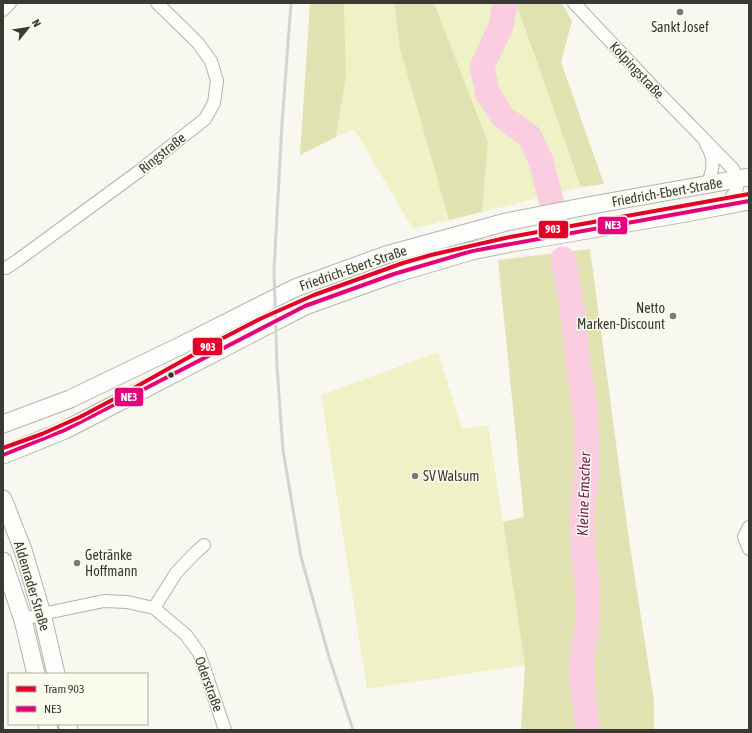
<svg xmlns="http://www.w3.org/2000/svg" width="752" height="733" viewBox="0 0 752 733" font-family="'Asap Condensed',sans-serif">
<rect width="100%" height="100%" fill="#f8f8f0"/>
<path fill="#eff2c7" d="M344,3H394L400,49L449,220L413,229L354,129L336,137L346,77Z
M434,3H516L581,187L482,212L488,142Z
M438,352L462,429L488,425L525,665L367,689L321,395Z"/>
<path fill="#e0e3b1" d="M310,3H344L346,77L336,137L300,155Z
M394,3H434L488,142L482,212L449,220L400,49Z
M516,3H562L572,21L561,62L604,184L581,187Z
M590,249L628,533L654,701V730H521L525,665L503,522L524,517L498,260Z"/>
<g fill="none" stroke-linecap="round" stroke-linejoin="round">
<path stroke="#facde1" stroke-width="25" d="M504,3L505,5L501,26L482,67L488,94L503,117L530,137L541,161L551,200
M563,259L572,307L577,355L586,416L587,473L582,512L583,554L588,589L587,628L582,656V681L587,723V730"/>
<g stroke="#b3b3ad" stroke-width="14">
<path id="street" d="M574,3L659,93L733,169C742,187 737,192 724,205
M3,10L10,3
M706,144C715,158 714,170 707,184
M3,268H6L18,260L138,172L205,119L214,103L217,81L211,61L198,43L157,3
M749,527L744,537L749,549
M154,608L176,573L194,554L204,545
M23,620L42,614L104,601L127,602L154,608L186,635L199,653L225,730"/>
</g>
<g stroke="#b3b3ad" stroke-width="19">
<path id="secondary" d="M3,424L70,399L178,347L295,288L386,255L506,222L587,206L749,177
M3,455L65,430L305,306L394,274L472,251L511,243L686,213L749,201
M3,499L23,550L42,614L56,674
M3,561L23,620L36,674
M47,724L49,730
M67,724L69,730"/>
</g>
<use href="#street" stroke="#fefefd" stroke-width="12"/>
<use href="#secondary" stroke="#fefefd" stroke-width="17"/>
<path stroke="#d3d3d1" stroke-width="3" d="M291,3L282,124L274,270L277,367L283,450L301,557L329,657L353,730"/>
<g stroke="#fbfced" stroke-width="7">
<path id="bus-1" d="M3,455L65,430L305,306L394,274L472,251L749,201"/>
</g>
<use href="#bus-1" stroke="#e5007d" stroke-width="4"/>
<g stroke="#fbfced" stroke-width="7">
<path id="tram-1" d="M3,448L42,434L80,417L116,398L225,337L262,318L314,295L403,263L431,255L510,237L749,194"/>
</g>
<use href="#tram-1" stroke="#e4002b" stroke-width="4"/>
</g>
<g fill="#7c7c76" stroke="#fbfced" stroke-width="1.5">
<circle cx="680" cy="12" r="4"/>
<circle cx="673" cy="316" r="4"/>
<circle cx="415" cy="476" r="4"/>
<circle cx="77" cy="563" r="4"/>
</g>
<circle fill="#393a34" stroke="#fbfced" stroke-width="1.5" cx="171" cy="375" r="3.5"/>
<g text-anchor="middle" stroke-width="3" stroke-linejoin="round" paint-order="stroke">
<g font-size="14" fill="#393a34" stroke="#fbfced" text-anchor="start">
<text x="680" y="32" text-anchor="middle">Sankt Josef</text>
<text x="665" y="313" text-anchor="end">Netto<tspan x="665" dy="16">Marken-Discount</tspan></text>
<text x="423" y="481">SV Walsum</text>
<text x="85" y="560">Getränke<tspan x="85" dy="16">Hoffmann</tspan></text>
</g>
<g font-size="14" fill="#393a34" stroke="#fbfced">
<text transform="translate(637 70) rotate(47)" y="5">Kolpingstraße</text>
<text transform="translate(162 153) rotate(-39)" y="5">Ringstraße</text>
<text transform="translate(667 192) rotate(-10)" y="5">Friedrich-Ebert-Straße</text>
<text transform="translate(353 268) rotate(-19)" y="5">Friedrich-Ebert-Straße</text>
<text transform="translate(32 586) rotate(73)" y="5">Aldenrader Straße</text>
<text transform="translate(209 684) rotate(70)" y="5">Oderstraße</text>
</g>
<g font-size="15" font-style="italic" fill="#731850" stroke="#fbfced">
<text transform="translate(584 494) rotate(-88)" y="5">Kleine Emscher</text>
</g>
</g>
<g stroke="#fbfced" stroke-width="1.5">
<rect x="597" y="216" width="31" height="19" rx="4" fill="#e5007d"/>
<rect x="538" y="220" width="31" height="19" rx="4" fill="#e4002b"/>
<rect x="192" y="337" width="31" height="19" rx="4" fill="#e4002b"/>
<rect x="114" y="387" width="30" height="20" rx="4" fill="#e5007d"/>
</g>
<g font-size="11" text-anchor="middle" font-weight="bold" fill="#fff">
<text x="613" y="229">NE3</text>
<text x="553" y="233">903</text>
<text x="208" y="351">903</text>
<text x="129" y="401">NE3</text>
</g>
<rect width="752" height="733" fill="none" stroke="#393a34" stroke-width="8"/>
<rect x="8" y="673" width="140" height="52" fill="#fbfced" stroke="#adaea3"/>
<rect x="16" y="686" width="20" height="6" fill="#e4002b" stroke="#adaea3"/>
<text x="44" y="693" font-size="12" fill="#393a34">Tram 903</text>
<rect x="16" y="706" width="20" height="6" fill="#e5007d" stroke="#adaea3"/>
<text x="44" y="713" font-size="12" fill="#393a34">NE3</text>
<g transform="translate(28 28) rotate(60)" stroke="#fbfced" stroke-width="3" paint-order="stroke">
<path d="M0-3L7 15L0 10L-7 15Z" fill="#393a34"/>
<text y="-6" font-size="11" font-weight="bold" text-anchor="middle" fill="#393a34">N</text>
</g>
</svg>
